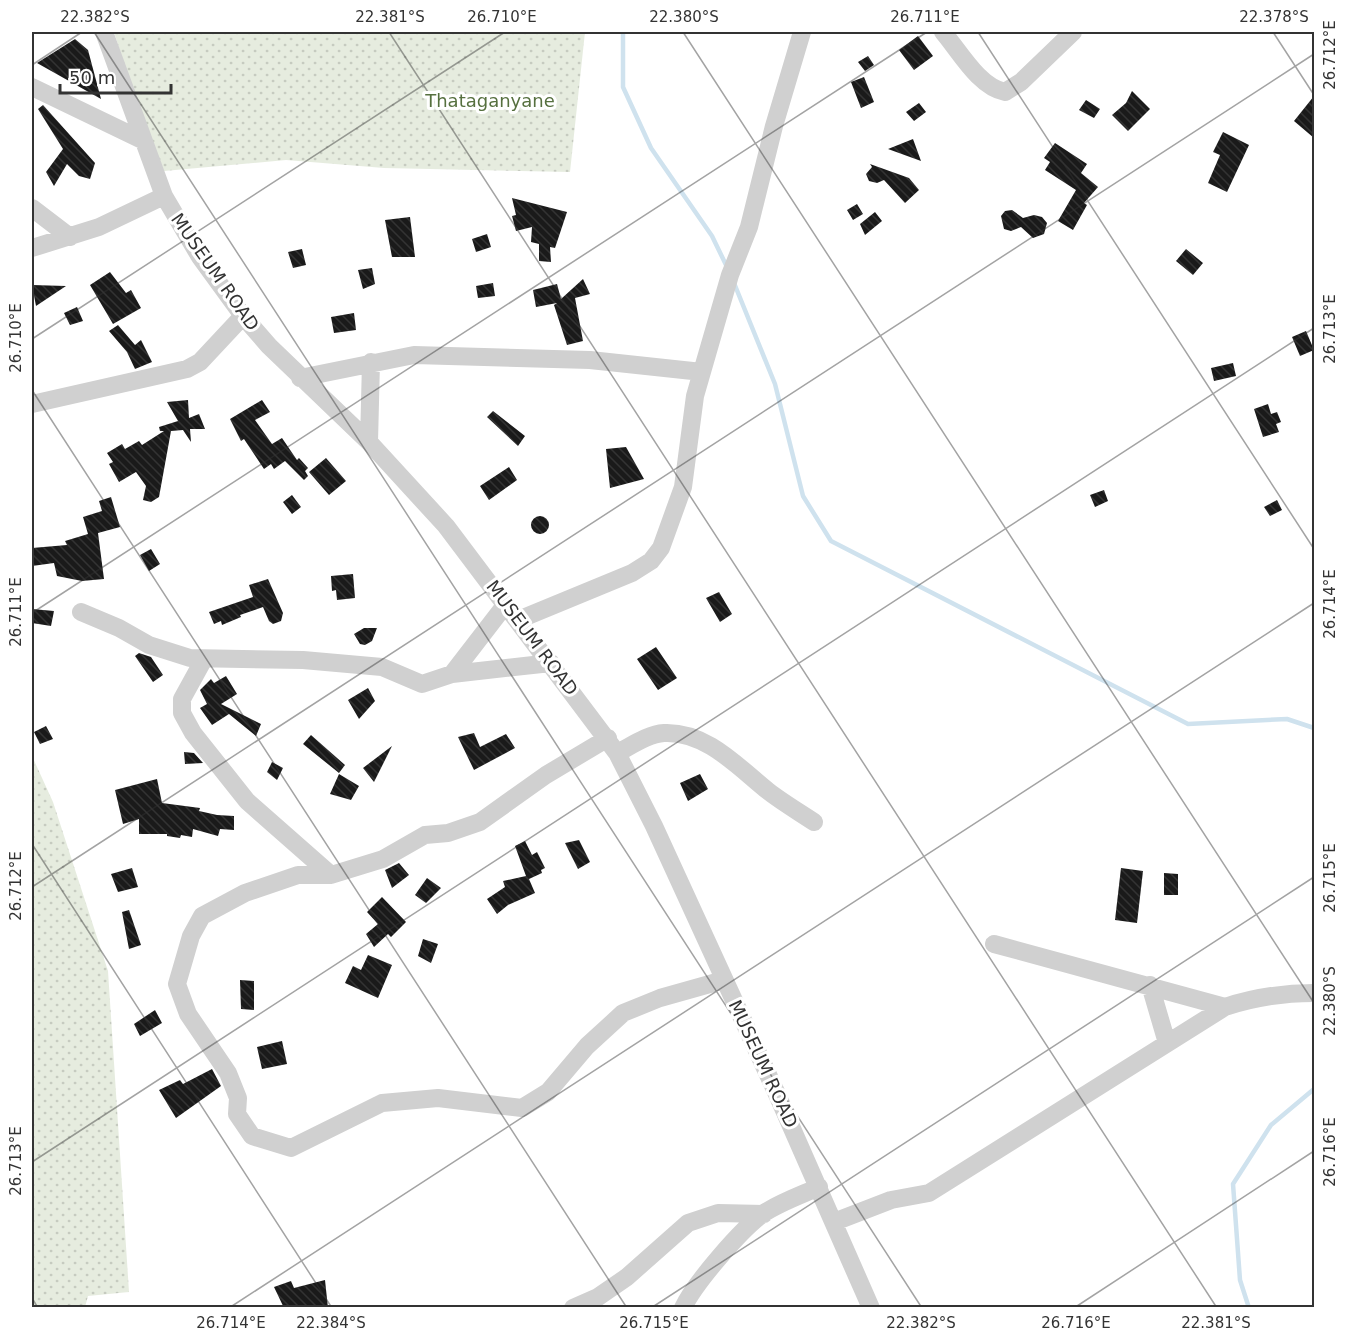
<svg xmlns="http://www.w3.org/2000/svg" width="1346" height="1339" viewBox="0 0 1346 1339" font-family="'DejaVu Sans',sans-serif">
<defs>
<pattern id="grass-dots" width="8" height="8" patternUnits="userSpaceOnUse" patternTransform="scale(1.5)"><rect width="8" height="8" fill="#e6ecdf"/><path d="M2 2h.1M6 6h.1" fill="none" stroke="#c6cbc0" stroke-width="1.8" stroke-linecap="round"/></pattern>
<pattern id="building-back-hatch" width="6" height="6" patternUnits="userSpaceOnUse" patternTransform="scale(1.5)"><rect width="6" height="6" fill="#1a1a1a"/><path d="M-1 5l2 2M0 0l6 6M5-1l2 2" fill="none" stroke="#333"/></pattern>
</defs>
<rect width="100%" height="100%" fill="#fff"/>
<path fill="url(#grass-dots)" d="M114,32H585L570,172L384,168L286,160L164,171L135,98Z
M32,756L53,802L108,971L129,1292L88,1296L85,1307H32Z"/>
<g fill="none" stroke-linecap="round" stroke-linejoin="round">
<path stroke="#cfe2ee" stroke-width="4.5" d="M623,32V87L651,148L712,236L727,267
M734,283L775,384L803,496L831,541L1188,724L1287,719L1314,728
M1249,1308L1240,1280L1233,1184L1271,1125L1314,1089"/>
</g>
<path fill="url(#building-back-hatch)" d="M918,36L933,56L914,70L899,50Z
M75,39L88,50L101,99L37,63Z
M868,56L874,65L865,71L858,62Z
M864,77L874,102L861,108L851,82Z
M1132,91L1150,109L1128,131L1112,115L1126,103Z
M1314,96V138L1294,121Z
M1086,100L1100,109L1094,118L1079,110Z
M919,103L926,112L914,121L906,112Z
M43,105L95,163L90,179L79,176L67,164L54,186L46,172L63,149L38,109Z
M1223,132L1249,145L1227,192L1208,183L1220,155L1213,152Z
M913,139L921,161L888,149Z
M1055,143L1087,164L1081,173L1098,187L1084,203L1087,205L1073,230L1058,221L1076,190L1045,170L1050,162L1044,158Z
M870,164L909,178L919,190L905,203L884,180L877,183L869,181L866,174L872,167Z
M512,198L567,212L555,248L550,247L551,262L539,261V244L531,242L532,227L516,231L512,216L516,215Z
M857,204L863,214L853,220L847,210Z
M1012,210L1023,218L1034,215L1042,217L1047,223L1044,234L1033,238L1021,227L1011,231L1004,229L1001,216L1005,211Z
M875,212L882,221L865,235L860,224Z
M410,217L415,257H392L385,220Z
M487,234L491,247L476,252L472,239Z
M302,249L306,265L293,268L288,252Z
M1186,249L1203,263L1193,275L1176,261Z
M372,268L375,284L363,289L358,270Z
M110,272L126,293L131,290L141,308L113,324L90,285Z
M583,279L590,294L575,298L583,341L567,345L554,305L557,303L536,307L533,290L557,284L561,299Z
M493,283L495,296L478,298L476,286Z
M32,285L66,286L36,306Z
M77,307L83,321L70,325L64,313Z
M354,313L356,330L334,333L331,317Z
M118,325L135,345L141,340L152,362L135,369L127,352L109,331Z
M1306,331L1314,350L1300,356L1292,337Z
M1233,363L1236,376L1214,381L1211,368Z
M188,400L189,418L199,414L205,429H190L191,442L183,430L171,431L159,497L151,502L143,500L146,486L136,472L119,482L109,464L113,462L107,453L122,444L125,449L139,441L142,445L164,431H160L159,427L178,421L167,402Z
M262,400L270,412L255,420L272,444L282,438L297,460L299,458L308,468L305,471L308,476L304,480L285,461L274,469L271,464L264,469L244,439L241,441L230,419Z
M1268,404L1271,414L1277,412L1281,422L1276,424L1279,432L1263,437L1254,409Z
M493,411L525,436L518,446L487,417Z
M626,447L644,479L610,488L606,449Z
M326,458L346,481L329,495L309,472Z
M509,467L517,480L489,500L480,486Z
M1104,490L1108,501L1095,507L1090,495Z
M292,495L301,507L292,514L283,502Z
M111,497L120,527L98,533L104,579L82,581L57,576L54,563L32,566V548L67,545L65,541L88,534L83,517L102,511L99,501Z
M1277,500L1282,510L1270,516L1264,507Z
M531 525a9 9 0 1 1 18 0a9 9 0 1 1-18 0Z
M151,549L160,564L149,571L140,555Z
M353,574L355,598L337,600L336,590L332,591L331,576Z
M268,579L283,613L281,621L273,624L269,621L263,607L240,615L241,617L222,625L221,621L214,624L209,612L253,597L249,585Z
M719,592L732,614L720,622L706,598Z
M32,609L54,611L51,626L32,623Z
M364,628H377L372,641L365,645L360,644L354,634Z
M656,647L677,678L658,690L637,659Z
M139,653L151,657L163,675L153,682L135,656Z
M226,676L237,694L221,704L261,724L256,736L229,714L212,725L200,708L207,704L200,690L211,679L214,683Z
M368,688L375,701L359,719L348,700Z
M46,726L53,739L40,744L34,732Z
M474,733L480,747L506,734L515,748L474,770L458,737Z
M311,735L345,765L339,773L303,744Z
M392,746L374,782L363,768Z
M184,752L194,753L203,763L185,764Z
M272,762L283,768L277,780L267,772Z
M339,774L359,786L351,800L330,794Z
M700,774L708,789L688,801L680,783Z
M157,779L162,803L200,808L199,811L217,815L234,816V830L220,829L218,836L193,829L192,837L181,835L180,838L167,836V834H139V819L123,824L115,790Z
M579,840L590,862L578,869L565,843Z
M525,841L532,855L537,852L545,868L541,870L542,873L529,879L535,893L508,905L497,914L487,899L505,887L503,881L526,876L515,846Z
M399,863L409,875L392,888L385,870Z
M132,868L138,887L118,892L111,874Z
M1121,868L1143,871L1137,923L1115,920Z
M1164,873L1178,874V895H1164Z
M427,878L441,888L426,903L415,895Z
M382,897L406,922L391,937L388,934L374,947L366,934L378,924L367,912Z
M129,910L141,945L129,949L122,912Z
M423,939L438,944L431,963L418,956Z
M368,955L392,965L378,998L345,983L353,966L361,970Z
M240,980L254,981V1010L241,1009Z
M155,1010L162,1023L140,1036L134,1024Z
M282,1041L287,1064L262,1069L257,1047Z
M212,1069L221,1086L176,1118L159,1090L180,1080L183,1084Z
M325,1280L328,1308H284L274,1287L291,1281L294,1288Z"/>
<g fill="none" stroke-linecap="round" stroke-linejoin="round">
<path stroke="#d0d0d0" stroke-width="18" d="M104,32L164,196L200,257L243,316L269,346L369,442L446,526L617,753L654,826L776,1092L871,1308
M943,32C960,52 979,87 1005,92L1021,82L1073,32
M32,87L142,140
M32,208L70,237
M32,248L99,227L164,196
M300,378L414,355L590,360L702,372
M32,404L187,369L200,362L243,316
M369,442L371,362
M81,612L119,628L149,645L190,658L303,660L382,667L422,684L452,674L551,663
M518,620L632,573L651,561L661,548L683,487L695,396L730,275L749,227L774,126L802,32
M204,659L182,699V713L193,733L247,801L331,875
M452,674L506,604
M608,738L546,775L480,822L448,833L425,835L383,859L331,875H298L245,893L202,916L191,936L177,984L188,1014L228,1073L238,1098L237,1114L252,1136L291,1148L382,1103L438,1098L522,1108L548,1092L587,1046L623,1013L660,998L724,980
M617,753C631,746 648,734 664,733C706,731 738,767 768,791C782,802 799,812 814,822
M994,944L1225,1007
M1150,985L1167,1043
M834,1222L891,1200L929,1193L1225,1007C1255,997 1283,993 1314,993
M573,1308L598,1297L627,1277L688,1223L718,1213L764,1214
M683,1308C694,1284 742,1228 764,1213C781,1202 801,1195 819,1187"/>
</g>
<path fill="none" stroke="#333" stroke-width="1.5" stroke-opacity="0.45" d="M94,32L922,1308M389,32L1217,1308M683,32L1314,1003M978,32L1314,549M1273,32L1314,95M32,65L82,32M32,339L505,32M32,390L627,1308M32,613L927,32M32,844L332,1308M32,887L1314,54M32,1162L1314,328M32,1298L38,1308M229,1308L1314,603M651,1308L1314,877M1074,1308L1314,1151"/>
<g text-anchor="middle" stroke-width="6" stroke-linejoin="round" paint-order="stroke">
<g font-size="18" fill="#56703f" stroke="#fff">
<text x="490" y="107">Thataganyane</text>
</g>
<g font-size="18" fill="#333" stroke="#fff">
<text transform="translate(215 272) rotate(55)" y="6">MUSEUM ROAD</text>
<text transform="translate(532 638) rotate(53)" y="6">MUSEUM ROAD</text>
<text transform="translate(763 1064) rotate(65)" y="6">MUSEUM ROAD</text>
</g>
</g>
<rect width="1346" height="1339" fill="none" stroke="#ffffff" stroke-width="66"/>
<path d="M60 84v9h111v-9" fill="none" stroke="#333333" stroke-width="3"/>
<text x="69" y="84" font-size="18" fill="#333333" stroke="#ffffff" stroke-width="4.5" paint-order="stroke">50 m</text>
<rect x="33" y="33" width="1280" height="1273" fill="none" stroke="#333" stroke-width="2"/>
<g font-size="15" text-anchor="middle" fill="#333">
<text x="95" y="22">22.382°S</text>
<text x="390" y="22">22.381°S</text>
<text x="502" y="22">26.710°E</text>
<text x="684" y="22">22.380°S</text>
<text x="925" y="22">26.711°E</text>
<text x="1274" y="22">22.378°S</text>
<text transform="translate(1330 55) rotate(-90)" y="5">26.712°E</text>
<text transform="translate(1330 329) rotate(-90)" y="5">26.713°E</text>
<text transform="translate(16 338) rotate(-90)" y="5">26.710°E</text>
<text transform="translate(1330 604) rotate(-90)" y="5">26.714°E</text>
<text transform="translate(16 612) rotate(-90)" y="5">26.711°E</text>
<text transform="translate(1330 878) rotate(-90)" y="5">26.715°E</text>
<text transform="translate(16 886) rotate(-90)" y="5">26.712°E</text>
<text transform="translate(1330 1001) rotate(-90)" y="5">22.380°S</text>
<text transform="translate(1330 1152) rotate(-90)" y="5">26.716°E</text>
<text transform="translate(16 1161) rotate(-90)" y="5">26.713°E</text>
<text x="231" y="1328">26.714°E</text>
<text x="331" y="1328">22.384°S</text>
<text x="654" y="1328">26.715°E</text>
<text x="921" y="1328">22.382°S</text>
<text x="1076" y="1328">26.716°E</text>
<text x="1216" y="1328">22.381°S</text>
</g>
</svg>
